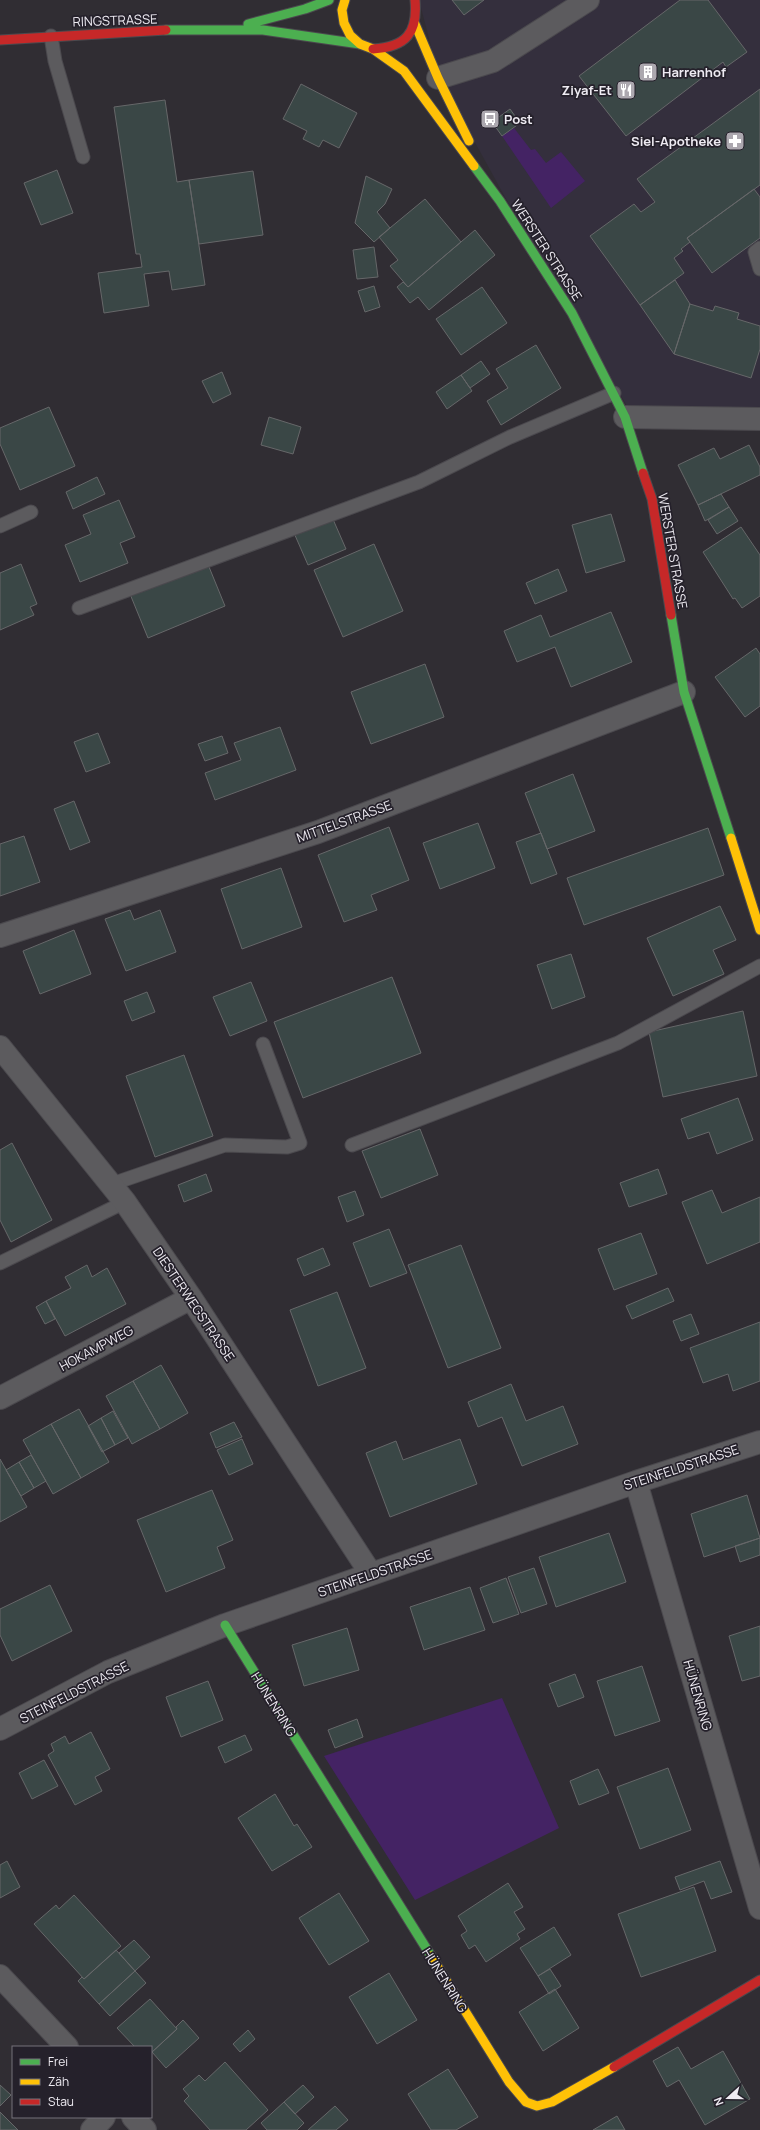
<svg xmlns="http://www.w3.org/2000/svg" width="760" height="2130" viewBox="0 0 760 2130" font-family="Manrope,sans-serif">
<rect width="100%" height="100%" fill="#302d33"/>
<path fill="#342f3d" d="M419,0H760V416L631,413L505,197L455,106L437,69Z"/>
<path fill="#442364" d="M514,128L531,150L535,149L546,163L561,152L585,181L551,208L502,136Z
M502,1698L559,1828L415,1900L324,1756Z"/>
<path fill="#3a4746" stroke="#666769" d="M452,0H484L464,15Z
M680,0H708L747,52L726,67L723,62L626,136L579,76Z
M301,84L357,113L339,148L323,140L319,147L303,139L307,131L283,119Z
M760,89V185L687,238L690,242L681,249L683,251L674,258L684,273L640,305L590,236L634,204L641,212L655,202L637,179Z
M165,100L177,182L189,180L205,285L172,290L169,271L144,274L149,306L104,313L98,273L142,267L140,254H136L114,107Z
M510,109L520,123L502,136L492,122Z
M57,170L73,213L41,225L24,183Z
M253,171L263,235L199,244L189,180Z
M366,176L392,189L385,204L377,212L390,228L374,242L355,223Z
M754,189L760,197V238L712,273L687,238Z
M425,199L461,242L408,287L390,266L398,260L379,237Z
M475,230L495,255L429,310L418,297L410,303L397,287L403,282L408,287Z
M374,247L378,277L357,279L353,250Z
M675,280L690,304L674,354L640,305Z
M374,286L380,307L365,312L358,291Z
M482,287L507,323L461,355L436,319Z
M690,304L713,311L715,306L739,313L737,319L760,326V349L751,378L674,354Z
M536,345L561,388L501,425L487,401L508,388L496,369Z
M481,361L490,374L470,388L461,375Z
M222,372L231,394L213,403L202,381Z
M461,375L472,391L447,409L436,392Z
M49,407L75,466L20,490L0,444V428Z
M269,417L301,427L293,454L261,445Z
M749,445L760,467V475L698,505L678,465L714,448L720,459Z
M97,477L105,494L73,509L66,492Z
M721,494L729,507L705,521L698,505Z
M119,500L135,537L120,543L128,563L80,582L65,545L91,534L83,515Z
M729,507L738,521L717,534L708,520Z
M611,514L625,561L586,573L572,525Z
M332,517L346,549L308,565L294,533Z
M741,527L760,555V596L742,608L735,598L733,599L703,552Z
M374,544L403,611L343,637L314,570Z
M207,562L225,606L148,638L130,594Z
M21,564L37,604L30,607L34,615L0,630V573Z
M558,569L567,591L535,604L526,583Z
M611,612L632,662L571,687L555,647L517,662L504,631L541,615L550,637Z
M756,648L760,654V706L745,717L715,677Z
M425,664L444,717L371,744L351,692Z
M280,727L296,770L215,800L205,773L241,760L234,743Z
M98,733L110,763L86,772L74,742Z
M222,736L228,753L205,761L198,744Z
M573,774L595,831L547,849L525,793Z
M74,801L90,842L70,850L54,809Z
M478,823L495,868L440,889L423,843Z
M389,827L409,880L371,895L377,910L344,922L318,855Z
M708,828L724,875L584,925L567,878Z
M541,833L557,874L531,884L516,842Z
M24,836L40,882L0,896V844Z
M281,868L302,927L242,949L221,889Z
M720,906L736,940L713,950L724,974L673,996L647,938Z
M130,910L134,920L160,910L176,952L126,971L105,919Z
M74,930L91,974L40,994L23,951Z
M571,954L585,997L552,1009L537,965Z
M392,977L421,1053L303,1098L274,1022Z
M251,982L267,1021L230,1036L213,997Z
M147,992L155,1012L132,1021L124,1001Z
M743,1011L757,1076L663,1097L649,1032Z
M184,1055L213,1136L155,1157L126,1076Z
M738,1098L753,1140L717,1154L709,1132L688,1139L681,1119Z
M420,1129L438,1175L381,1198L362,1151Z
M12,1143L52,1220L11,1242L0,1220V1150Z
M658,1169L667,1194L629,1207L620,1183Z
M206,1174L212,1191L184,1202L178,1185Z
M712,1190L722,1213L760,1197V1242L707,1264L682,1202Z
M355,1191L364,1215L347,1222L338,1197Z
M389,1229L407,1273L370,1287L353,1243Z
M641,1233L657,1274L614,1290L598,1249Z
M461,1245L501,1348L448,1368L408,1265Z
M323,1248L330,1265L304,1276L297,1259Z
M87,1265L92,1277L107,1268L126,1304L65,1336L46,1301L71,1288L65,1277Z
M668,1288L674,1301L632,1319L626,1306Z
M337,1292L366,1368L318,1386L290,1310Z
M46,1301L55,1319L45,1324L36,1307Z
M691,1314L699,1334L681,1341L673,1321Z
M760,1322V1381L733,1391L728,1374L703,1383L690,1348Z
M161,1365L188,1413L160,1429L133,1381Z
M133,1381L160,1429L132,1444L106,1396Z
M511,1384L526,1421L563,1406L578,1444L522,1466L502,1417L478,1427L468,1402Z
M79,1409L109,1462L81,1478L51,1424Z
M113,1411L128,1438L115,1445L101,1418Z
M101,1418L115,1445L102,1452L88,1426Z
M234,1422L242,1437L216,1448L210,1433Z
M51,1424L81,1478L53,1494L23,1440Z
M242,1439L253,1464L229,1475L217,1450Z
M460,1439L477,1484L390,1517L366,1453L396,1441L403,1460Z
M31,1455L46,1481L34,1488L19,1462Z
M0,1459L27,1507L0,1522Z
M19,1462L34,1488L21,1496L6,1470Z
M212,1490L233,1540L217,1547L225,1568L166,1592L137,1520Z
M747,1495L760,1538L704,1557L691,1514Z
M609,1533L626,1582L556,1607L539,1557Z
M760,1538V1555L740,1562L735,1546Z
M534,1568L547,1604L521,1613L508,1577Z
M506,1578L519,1614L493,1623L480,1588Z
M50,1585L72,1631L12,1661L0,1635V1609Z
M470,1587L485,1630L424,1650L410,1607Z
M760,1626V1676L742,1681L729,1636Z
M347,1628L359,1670L304,1686L292,1645Z
M642,1666L660,1721L615,1736L597,1681Z
M575,1674L584,1697L558,1707L549,1684Z
M208,1681L223,1720L181,1737L166,1697Z
M357,1719L363,1737L335,1748L328,1730Z
M91,1732L110,1769L95,1777L102,1791L75,1805L48,1755L54,1751L51,1744L65,1736L69,1744Z
M245,1735L252,1750L225,1763L218,1747Z
M44,1760L58,1786L32,1799L19,1773Z
M668,1768L691,1830L640,1849L617,1787Z
M598,1769L609,1793L579,1805L570,1781Z
M275,1794L294,1826L297,1824L312,1847L272,1871L238,1818Z
M7,1861L20,1887L0,1898V1865Z
M720,1861L732,1892L711,1899L704,1881L680,1890L675,1877Z
M508,1883L523,1907L514,1912L525,1929L517,1934L520,1939L486,1962L475,1945L469,1949L461,1935L467,1931L458,1916Z
M694,1887L716,1951L641,1977L618,1914Z
M339,1893L369,1941L329,1965L299,1918Z
M74,1895L121,1946L84,1979L34,1924L56,1905L59,1909Z
M554,1927L571,1955L538,1976L520,1948Z
M134,1940L150,1957L135,1971L119,1953Z
M116,1950L135,1971L99,2004L78,1981L82,1977L84,1979Z
M550,1969L561,1986L549,1994L538,1976Z
M135,1971L146,1983L110,2016L99,2004Z
M389,1973L417,2020L377,2044L349,1997Z
M555,1989L579,2028L543,2051L519,2012Z
M150,1999L177,2029L151,2053V2047H135L117,2028Z
M183,2020L199,2038L166,2068L152,2052L177,2029L176,2027Z
M248,2030L255,2039L240,2052L233,2044Z
M678,2047L691,2069L723,2051L750,2099L705,2125L679,2080L667,2087L653,2061Z
M225,2062L268,2110L246,2130H210L184,2101L189,2096L183,2089L199,2075L205,2081Z
M448,2069L478,2117L456,2130H431L408,2094Z
M0,2085L11,2095L0,2106Z
M303,2085L314,2097L295,2114L284,2102Z
M284,2102L304,2123L297,2130H267L261,2123Z
M335,2106L348,2120L336,2130H308Z
M0,2112L18,2130H0Z
M617,2116L625,2130H593Z"/>
<g fill="none" stroke-linecap="round" stroke-linejoin="round">
<g stroke="#4b494e" stroke-width="15">
<path id="lane" d="M51,36L55,61L83,157
M760,248L755,252L760,269
M0,526L31,512
M79,608L419,482L510,437L614,393
M352,1145L618,1043L760,966
M112,1184L225,1145L287,1147L300,1143L263,1044
M0,1263L125,1202"/>
</g>
<g stroke="#4b494e" stroke-width="24">
<path id="street" d="M438,78L493,61L588,0
M625,417L760,419
M0,936L318,832L684,692
M0,1047L125,1202L191,1298L371,1574
M0,1398L191,1298
M636,1482L760,1908
M0,1729L108,1672L225,1625L636,1482L760,1442
M0,1976L67,2047
M133,2117L145,2130
M92,2130L104,2117"/>
</g>
<g stroke="#4b494e" stroke-width="11">
<path id="fast" d="M248,24L305,9L329,0
M166,30H263L360,44
M474,166L500,201L572,313L625,417L643,473
M671,615L684,692L731,838
M225,1625L431,1956"/>
</g>
<g stroke="#4b494e" stroke-width="11">
<path id="slow" d="M345,0L342,10L344,23L350,35L360,44L373,49L404,71L474,166
M415,24L438,78L469,141
M731,838L760,930
M431,1956L509,2082L526,2102L537,2106L552,2102L614,2067"/>
</g>
<g stroke="#4b494e" stroke-width="11">
<path id="jam" d="M0,40L166,30
M373,49C406,47 418,33 415,0
M643,473L652,499L671,615
M614,2067L760,1980"/>
</g>
<use href="#lane" stroke="#5c5b5e" stroke-width="13"/>
<use href="#street" stroke="#5c5b5e" stroke-width="22"/>
<use href="#fast" stroke="#4caf50" stroke-width="9"/>
<use href="#slow" stroke="#ffc107" stroke-width="9"/>
<use href="#jam" stroke="#c62828" stroke-width="9"/>
</g>
<defs>
<g id="building-square" transform="scale(1)"><rect x="-9" y="-9" width="18" height="18" rx="4" fill="#aca8af" stroke="#25212b"/><path d="M-4-6H4V6H1V3H-1V6H-4ZM-2.5-4.3h1.7v1.8h-1.7ZM.8-4.3h1.7v1.8H.8ZM-2.5-1h1.7V.8h-1.7ZM.8-1h1.7V.8H.8Z" fill="#fff"/></g>
<g id="restaurant-square" transform="scale(1)"><rect x="-9" y="-9" width="18" height="18" rx="4" fill="#aca8af" stroke="#25212b"/><path d="M-5-6h1v4h1v-4h1v4h1v-4h1v5L-1.5 .5V6h-2V.5L-5-1ZM5-6V6H3V1.5H1.5Q1.5-4 5-6Z" fill="#fff"/></g>
<g id="bus-square" transform="scale(1)"><rect x="-9" y="-9" width="18" height="18" rx="4" fill="#aca8af" stroke="#25212b"/><path d="M-5-6H5V4H4V6H2V4H-2V6H-4V4H-5ZM-3.5-4V0h7V-4ZM-3.5 1.2v1.5H-2V1.2ZM2 1.2v1.5H3.5V1.2Z" fill="#fff"/></g>
<g id="pharmacy-square" transform="scale(1)"><rect x="-9" y="-9" width="18" height="18" rx="4" fill="#aca8af" stroke="#25212b"/><path d="M-2-6h4v4h4v4h-4v4h-4v-4h-4v-4h4Z" fill="#fff"/></g>
</defs>
<g fill-rule="evenodd">
<use href="#building-square" x="648" y="72"/>
<use href="#restaurant-square" x="626" y="90"/>
<use href="#bus-square" x="490" y="119"/>
<use href="#pharmacy-square" x="735" y="141"/>
</g>
<g text-anchor="middle" stroke-width="3.5" stroke-linejoin="round" paint-order="stroke">
<g font-size="13" fill="#eeebf2" stroke="#25212b">
<text transform="translate(115 20) rotate(-2)" y="5">RINGSTRASSE</text>
<text transform="translate(547 250) rotate(57)" y="5">WERSTER STRASSE</text>
<text transform="translate(673 551) rotate(80)" y="5">WERSTER STRASSE</text>
<text transform="translate(344 821) rotate(-20)" y="5">MITTELSTRASSE</text>
<text transform="translate(194 1304) rotate(56)" y="5">DIESTERWEGSTRASSE</text>
<text transform="translate(96 1348) rotate(-28)" y="5">HOKAMPWEG</text>
<text transform="translate(681 1467) rotate(-18)" y="5">STEINFELDSTRASSE</text>
<text transform="translate(375 1573) rotate(-19)" y="5">STEINFELDSTRASSE</text>
<text transform="translate(74 1692) rotate(-27)" y="5">STEINFELDSTRASSE</text>
<text transform="translate(698 1695) rotate(74)" y="5">HÜNENRING</text>
<text transform="translate(274 1704) rotate(58)" y="5">HÜNENRING</text>
<text transform="translate(445 1980) rotate(58)" y="5">HÜNENRING</text>
</g>
<g font-size="13" font-weight="bold" fill="#eeebf2" stroke="#25212b" text-anchor="start">
<text x="662" y="77">Harrenhof</text>
<text x="612" y="95" text-anchor="end">Ziyaf-Et</text>
<text x="504" y="124">Post</text>
<text x="721" y="146" text-anchor="end">Siel-Apotheke</text>
</g>
</g>
<rect x="12" y="2046" width="140" height="72" fill="#25212b" stroke="#75727b"/>
<rect x="20" y="2059" width="20" height="6" fill="#4caf50" stroke="#75727b"/>
<text x="48" y="2066" font-size="12" fill="#eeebf2">Frei</text>
<rect x="20" y="2079" width="20" height="6" fill="#ffc107" stroke="#75727b"/>
<text x="48" y="2086" font-size="12" fill="#eeebf2">Zäh</text>
<rect x="20" y="2099" width="20" height="6" fill="#c62828" stroke="#75727b"/>
<text x="48" y="2106" font-size="12" fill="#eeebf2">Stau</text>
<g transform="translate(728 2098) rotate(249)" stroke="#25212b" stroke-width="3" paint-order="stroke">
<path d="M0-3L7 15L0 10L-7 15Z" fill="#eeebf2"/>
<text y="-6" font-size="11" font-weight="bold" text-anchor="middle" fill="#eeebf2">N</text>
</g>
</svg>
